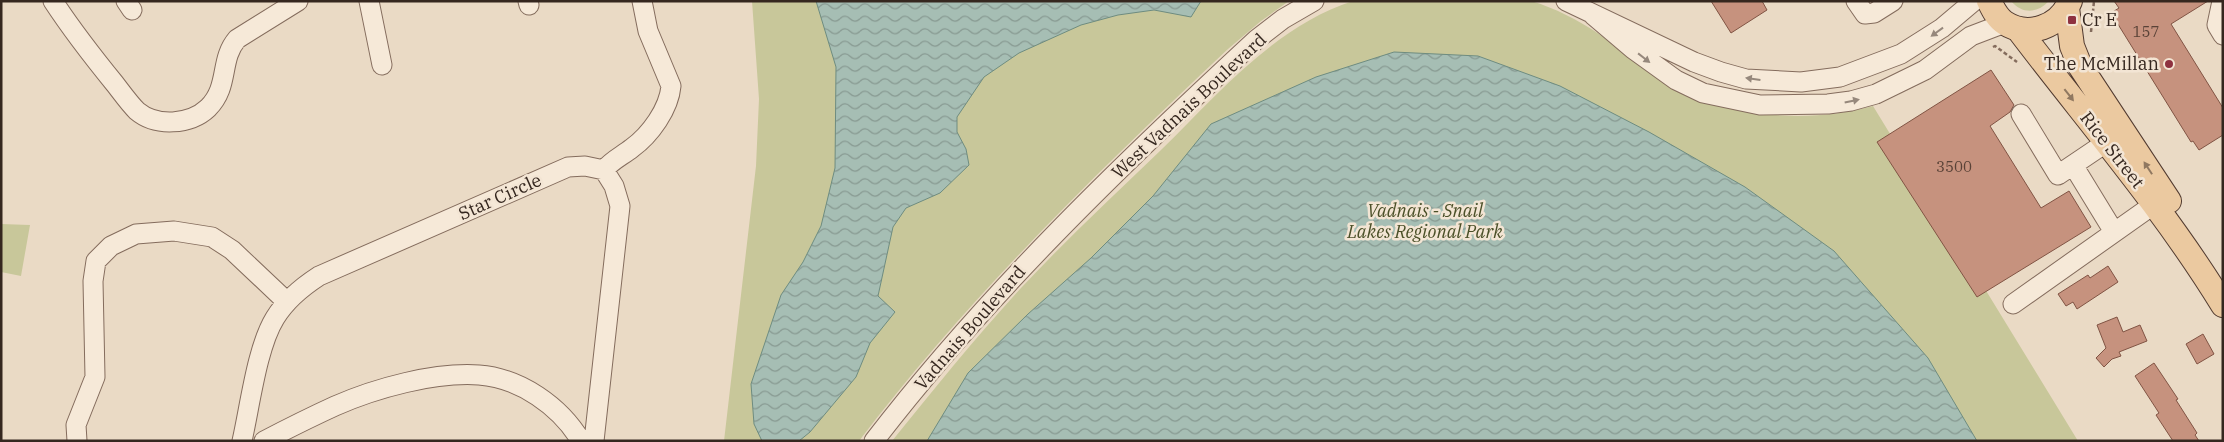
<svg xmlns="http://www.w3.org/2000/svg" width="2224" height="442" viewBox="0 0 2224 442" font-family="'IBM Plex Serif',serif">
<defs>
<pattern id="water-waves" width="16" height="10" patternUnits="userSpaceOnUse" patternTransform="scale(1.25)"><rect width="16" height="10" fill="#a6beb4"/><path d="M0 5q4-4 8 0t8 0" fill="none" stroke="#889a92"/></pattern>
</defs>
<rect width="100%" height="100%" fill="#eadac5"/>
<path fill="#c8c79a" d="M752,1H1289L1261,21L1228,49C1097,172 968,298 859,441H724L756,166L759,99Z
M1353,1H1531C1555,8 1578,20 1599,34C1618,47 1634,63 1654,75C1720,116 1799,126 1873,106L2078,441H892C934,389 976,337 1021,288C1066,240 1114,195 1161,150C1218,94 1275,26 1353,1Z
M2011,1H2049C2037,14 2022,14 2011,1Z
M1,224L30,225L21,276L1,272Z"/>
<path fill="url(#water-waves)" stroke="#6e8c80" d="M816,1H1201L1191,17L1154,10L1118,15L1081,25L1019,53L984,77L957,117V132L966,149L969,165L940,193L906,208L893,227L878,296L895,312L870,343L856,377L810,432L799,441H762L754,424L751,384L781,295L803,262L821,226L835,168L836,67Z
M1394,52L1478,56L1560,86L1649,132L1745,187L1834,251L1928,358L1977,441H927L968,373L1028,314L1091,258L1153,196L1211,124L1316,77Z"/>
<path fill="#c6927e" stroke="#815444" d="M1711,1H1762L1767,10L1731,33Z
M2114,1H2208L2171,24L2223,108V135L2199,150L2193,141L2191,142L2111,13L2119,8Z
M1991,70L2014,105L2010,112L1990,126L2041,208L2069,191L2091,227L1977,297L1877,142Z
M2108,266L2118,282L2077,309L2073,302L2066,306L2058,294L2088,275L2090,278Z
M2117,317L2123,332L2140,325L2147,341L2119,352L2121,356L2112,359L2104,367L2096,358L2106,348L2097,325Z
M2203,334L2214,354L2197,364L2186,344Z
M2154,363L2178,399L2176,400L2197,433L2195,435L2199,441H2173L2156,415L2159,413L2135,376Z"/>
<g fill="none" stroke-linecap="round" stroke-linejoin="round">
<g stroke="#846c5d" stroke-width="21">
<path id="minor" d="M53,1C72,30 93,57 115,84C122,93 129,103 137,111C156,127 190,125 208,108C230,86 219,60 237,39L298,1
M126,1L132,10
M369,1L382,65
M528,1L529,5
M1566,1L1694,62L1721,72L1746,79L1801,82L1840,77L1901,54L1942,28L1974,1
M1856,1L1865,14L1874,13L1893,1
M2222,1L2217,25L2223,35
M1593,15L1633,49L1676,80L1703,93L1760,105L1828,104L1851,101L1876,94L1925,70L1971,36L2005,23
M2021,114L2058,175L2107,142
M2073,165L2114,232
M604,170C612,160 622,156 632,148C650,135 669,109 671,86L648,31L642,1
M2013,304L2153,205
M77,441L76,425L95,377L93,281L96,261L111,246L136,234L174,231L212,237L232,250L287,302
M242,441C250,406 257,347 275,318C286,300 302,287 319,276L568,167L585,166L604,170L614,186L620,206L594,441
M264,441C287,429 311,417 335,406C376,388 434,372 479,375C520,378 560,406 581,441
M874,441C987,294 1121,165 1257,39L1283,19L1314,1"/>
</g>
<g stroke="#523b30" stroke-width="26">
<path id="major" d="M1989,1C1993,9 1997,18 2005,23C2028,38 2060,27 2070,1
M2067,8L2072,46L2080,66L2169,201
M2018,29C2087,120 2163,207 2223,305"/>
</g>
<path stroke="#846c5d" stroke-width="2.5" stroke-dasharray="4 2.5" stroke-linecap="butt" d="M2091,32L2094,1
M1993,47L1995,46L2017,62"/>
<use href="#minor" stroke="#f6e9d8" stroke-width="19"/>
<use href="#major" stroke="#ebc9a0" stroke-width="24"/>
</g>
<defs><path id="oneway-solid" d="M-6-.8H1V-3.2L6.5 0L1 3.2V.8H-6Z" transform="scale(1.25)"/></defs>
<g fill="#96887c">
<use href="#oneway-solid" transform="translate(1937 32) rotate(144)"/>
<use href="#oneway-solid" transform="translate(1644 58) rotate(38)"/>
<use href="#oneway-solid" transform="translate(1753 79) rotate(-172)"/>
<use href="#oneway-solid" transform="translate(1852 101) rotate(-12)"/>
</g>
<g fill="#907860">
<use href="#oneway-solid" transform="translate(2069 95) rotate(52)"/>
<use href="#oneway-solid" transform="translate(2148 168) rotate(-123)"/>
</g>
<g fill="#8e313f" stroke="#f3e5d4" stroke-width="2">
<rect x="2067" y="15" width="10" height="10" rx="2.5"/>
<circle cx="2169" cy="64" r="5"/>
</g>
<g text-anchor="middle" stroke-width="5" stroke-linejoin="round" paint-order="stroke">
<g font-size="15" fill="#594237">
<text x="2146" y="37">157</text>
<text x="1954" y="172">3500</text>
</g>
<g font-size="18" fill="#35271f" stroke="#f3e5d4" text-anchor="start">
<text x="2082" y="26">Cr E</text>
<text x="2159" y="70" text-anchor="end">The McMillan</text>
</g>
<g font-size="18" fill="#35271f" stroke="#f3e5d4">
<text transform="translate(1189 106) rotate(-43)" y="6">West Vadnais Boulevard</text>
<text transform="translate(2112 150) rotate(52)" y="6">Rice Street</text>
<text transform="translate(500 197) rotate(-24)" y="6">Star Circle</text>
<text transform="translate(970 328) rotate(-49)" y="6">Vadnais Boulevard</text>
</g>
<g font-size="18" font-style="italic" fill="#4b5028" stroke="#f3e5d4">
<text x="1425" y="217">Vadnais - Snail<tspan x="1425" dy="21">Lakes Regional Park</tspan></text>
</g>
</g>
<rect width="2224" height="442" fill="none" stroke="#35271f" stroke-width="5"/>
</svg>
